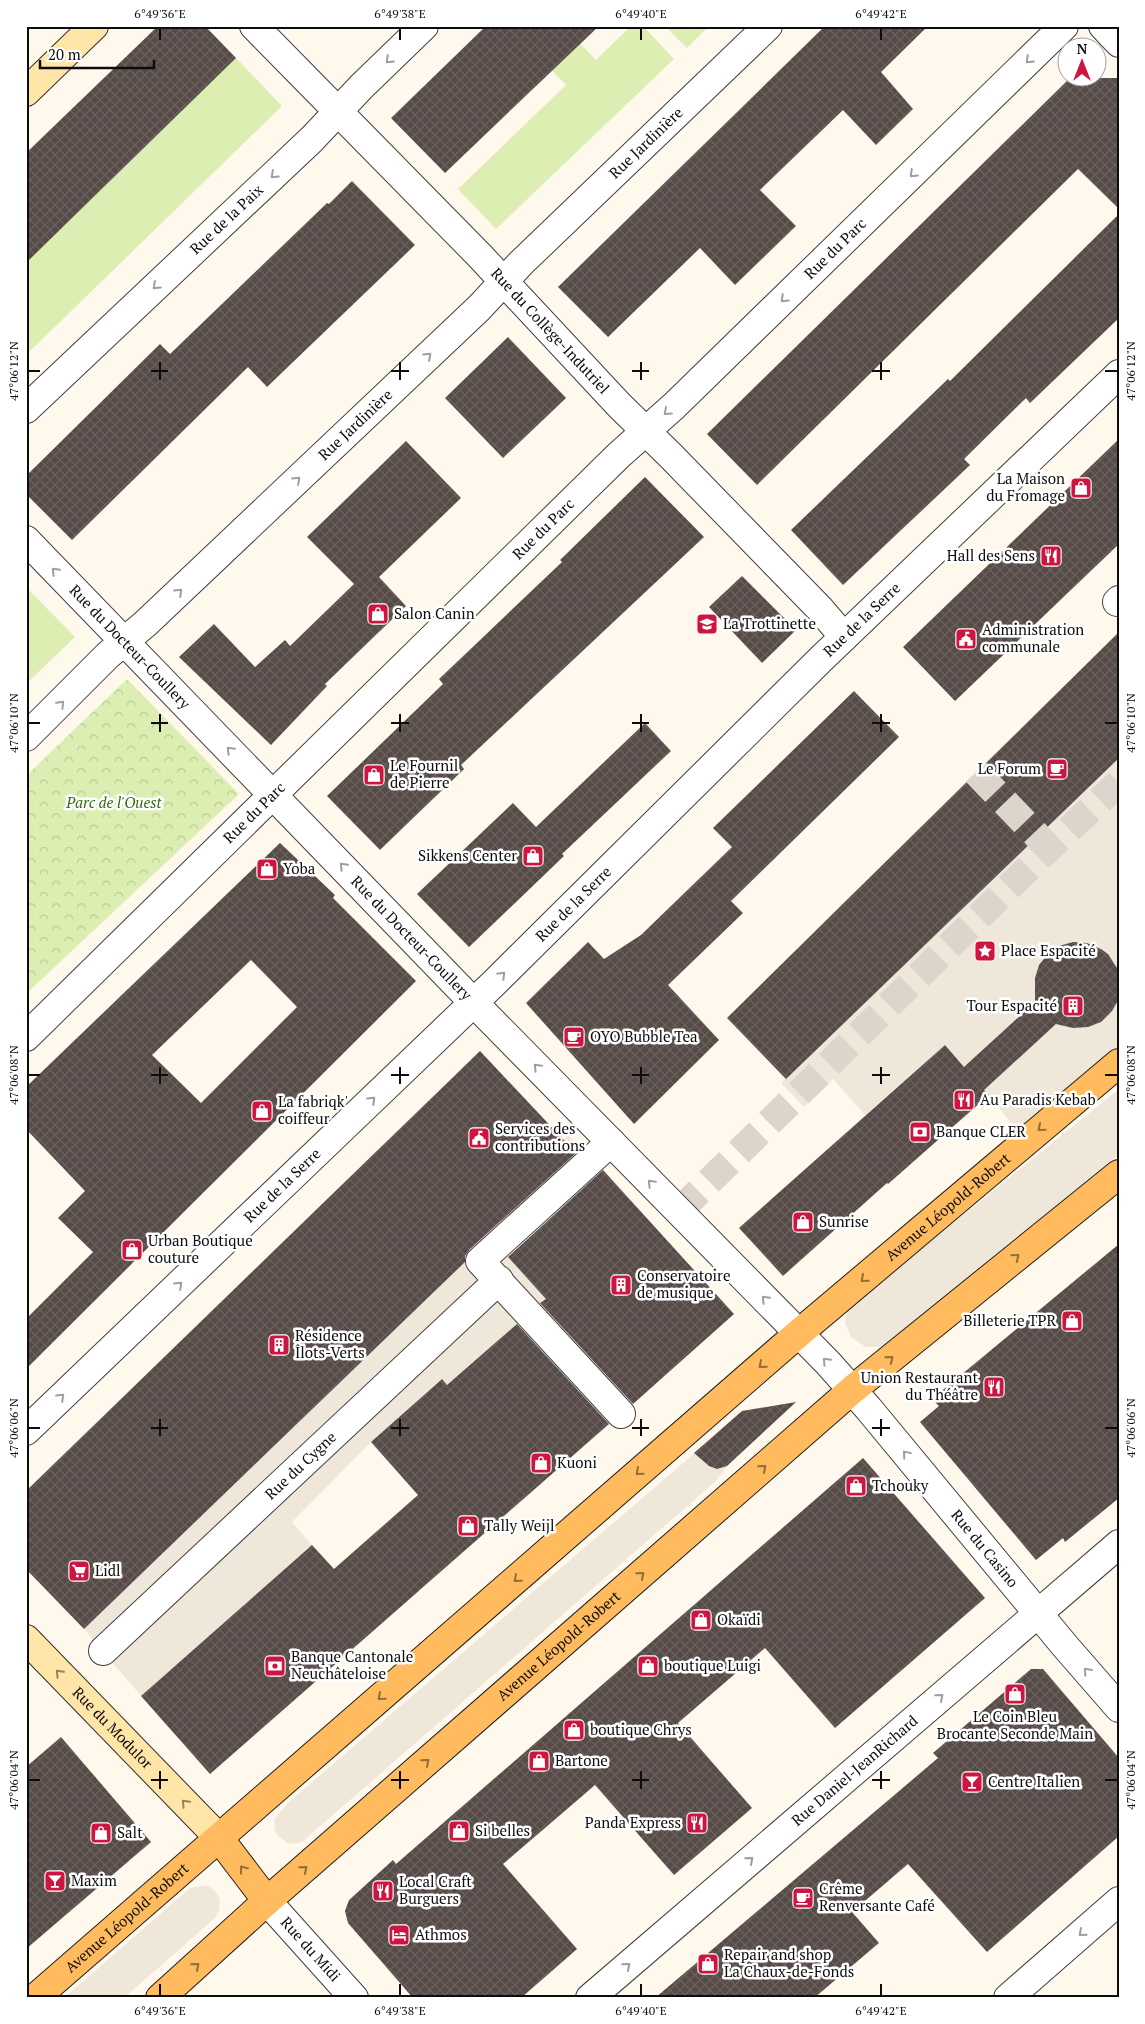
<svg xmlns="http://www.w3.org/2000/svg" width="1145" height="2024" viewBox="0 0 1145 2024" font-family="'PT Serif',serif">
<defs>
<pattern id="park-crowns" width="20" height="18" patternUnits="userSpaceOnUse" patternTransform="scale(1.25)"><rect width="20" height="18" fill="#dceeb2"/><path d="M2 6a3 3 0 1 1 6 0M12 15a3 3 0 1 1 6 0" fill="none" stroke="#bccb98"/></pattern>
<pattern id="building-cross-hatch" width="8" height="8" patternUnits="userSpaceOnUse" patternTransform="scale(1.25)"><rect width="8" height="8" fill="#574b48"/><path d="M0 0l8 8M0 8l8-8" fill="none" stroke="#6a605e"/></pattern>
</defs>
<rect width="100%" height="100%" fill="#fff8ed"/>
<path fill="url(#park-crowns)" d="M127,679L239,794L26,994V776Z"/>
<path fill="#dceeb2" d="M509,26H563L596,60L631,26H643L674,59L496,229L458,189L566,85Z
M665,26H709L687,48Z
M236,58L282,106L26,355V263Z
M27,588L75,637L26,684V589Z"/>
<path fill="#f0e7db" d="M1119,757V972L1108,954L1101,949L1087,943L1073,942L1059,946L1048,954L1039,965L1035,978L1036,1000L991,1042L1011,1064L1057,1023L1073,1028L1088,1027L1101,1021L1112,1011L1119,998V1063L1025,1141L989,1095L945,1045L865,1115L833,1079L804,1107L781,1083Z
M1119,1089V1154L882,1347H866L852,1338L845,1323L848,1308Z
M568,1135L603,1170L507,1256L637,1399L621,1414L522,1320L447,1385L441,1379L371,1442L292,1522L312,1545L141,1696L84,1629L468,1259L454,1244Z
M703,1446L702,1459L705,1463L709,1466H727L716,1481L303,1841L299,1843L289,1844L278,1836L275,1831L274,1819L290,1801Z
M201,1886H208L214,1890L220,1899L219,1910L216,1917L124,1998H64L190,1888Z"/>
<path fill="url(#building-cross-hatch)" fill-rule="evenodd" d="M158,26H205L236,58L26,263V153Z
M486,26H599L445,173L391,118Z
M825,26H928L881,72L913,109L876,145L843,110L760,190L796,226L735,285L700,248L608,337L558,287Z
M1070,78H1119V209L1078,169L757,485L707,434Z
M352,181L415,245L267,387L248,367L72,540L26,494V476L160,344L170,354L327,203L329,204Z
M1119,214V318L1030,403L1026,398L964,459L970,465L843,585L791,530L948,379L950,381Z
M508,337L566,398L503,458L445,398Z
M1119,439V544L955,701L903,647Z
M406,441L461,498L379,577L406,606L325,684L327,686L271,745L179,657L214,624L255,667L285,640L290,646L354,584L307,537Z
M645,477L704,537L461,765L464,769L380,850L327,796L443,684L439,679L562,562L560,560Z
M742,576L796,630L762,663L709,607Z
M1119,632V758L786,1079L727,1018Z
M854,691L899,737L731,901L743,913L668,985L719,1040L634,1124L526,1003L588,942L604,959L641,935L732,847L713,828Z
M645,723L671,751L562,854L564,856L469,947L417,894L513,803L536,827Z
M280,843L335,895L333,898L416,981L26,1369V1319L93,1252L58,1218L85,1191L26,1129V1087ZM251,960L297,1007L201,1103L152,1055Z
M1073,942L1087,943L1101,949L1108,954L1119,971V999L1112,1011L1101,1022L1088,1027L1073,1028L1056,1024L984,1090L989,1095L888,1184L887,1183L783,1276L739,1228L945,1045L964,1067L1035,1002V978L1039,965L1048,954L1059,946Z
M480,1051L576,1153L470,1249L465,1256V1262L84,1629L26,1569V1491Z
M603,1170L734,1314L633,1404L540,1303L546,1299L508,1257Z
M1119,1244V1498L1065,1542L1063,1538L1036,1560L920,1422L939,1406L932,1399Z
M517,1324L609,1424L210,1774L141,1696L312,1545L334,1569L418,1495L371,1442L442,1379L447,1385Z
M796,1402L727,1466L717,1469L709,1466L694,1453L742,1411Z
M863,1458L985,1598L835,1728L765,1648L678,1723L752,1808L674,1875L595,1785L503,1864L577,1949L521,1998H413L348,1923L345,1911L349,1900L393,1860L396,1864Z
M1031,1669H1043L1119,1758V1836L987,1952L908,1864L852,1912L879,1943L814,1998H655L938,1758L933,1753Z
M61,1737L151,1842L26,1949V1767Z"/>
<g fill="none" stroke-linecap="round" stroke-linejoin="round">
<path stroke="#dbd5cb" stroke-width="28" stroke-dasharray="28 14" stroke-linecap="butt" d="M976,772L1049,848
M679,1211L1049,848L1119,783"/>
<g stroke="#404040" stroke-width="30">
<g id="street">
<path id="s1" d="M254,26L480,256L619,405L671,456L820,609L844,637"/>
<path d="M1103,26L1119,43"/>
<path id="s2" d="M26,409L312,139L361,87L424,26"/>
<path id="s3" d="M26,540L474,1003L828,1363L868,1408L1065,1646L1119,1708"/>
<path d="M1117,602L1119,600"/>
<path id="s4" d="M26,737L108,655L145,624L479,308L521,263L768,26"/>
<path id="s5" d="M26,1037L619,455L674,406L1064,26"/>
<path d="M611,1142L480,1261L621,1414"/>
<path id="s6" d="M26,1431L493,984L821,659L1119,374"/>
<path id="s7" d="M103,1651L499,1280"/>
<path id="s8" d="M267,1901L354,1998"/>
<path id="s9" d="M590,1998L1119,1544"/>
<path d="M1008,1998L1119,1901"/>
</g>
</g>
<g stroke="#2f2f2f" stroke-width="30">
<g id="secondary">
<path d="M26,92L94,26"/>
<path id="s10" d="M26,1639L219,1838"/>
</g>
</g>
<g stroke="#1e1e1e" stroke-width="30">
<g id="primary">
<path d="M219,1838L267,1901"/>
<path id="s11" d="M35,1998L799,1333L1119,1063"/>
<path id="s12" d="M160,1998L267,1901L852,1390L1119,1174"/>
</g>
</g>
<use href="#street" stroke="#fff" stroke-width="28"/>
<use href="#secondary" stroke="#ffe6a8" stroke-width="28"/>
<use href="#primary" stroke="#ffbb5d" stroke-width="28"/>
</g>
<defs><path id="oneway-chevron" d="M-2-3.5L2.5 0L-2 3.5" fill="none" stroke-width="1.6" stroke-linecap="round" stroke-linejoin="round" transform="scale(1.25)"/></defs>
<g stroke="#9e9e9e">
<use href="#oneway-chevron" transform="translate(389 60) rotate(136)"/>
<use href="#oneway-chevron" transform="translate(1029 60) rotate(136)"/>
<use href="#oneway-chevron" transform="translate(913 174) rotate(136)"/>
<use href="#oneway-chevron" transform="translate(274 175) rotate(137)"/>
<use href="#oneway-chevron" transform="translate(156 286) rotate(137)"/>
<use href="#oneway-chevron" transform="translate(784 299) rotate(136)"/>
<use href="#oneway-chevron" transform="translate(428 356) rotate(-43)"/>
<use href="#oneway-chevron" transform="translate(667 412) rotate(138)"/>
<use href="#oneway-chevron" transform="translate(297 480) rotate(-43)"/>
<use href="#oneway-chevron" transform="translate(55 571) rotate(-134)"/>
<use href="#oneway-chevron" transform="translate(179 592) rotate(-43)"/>
<use href="#oneway-chevron" transform="translate(61 704) rotate(-46)"/>
<use href="#oneway-chevron" transform="translate(230 750) rotate(-134)"/>
<use href="#oneway-chevron" transform="translate(343 866) rotate(-134)"/>
<use href="#oneway-chevron" transform="translate(502 975) rotate(-45)"/>
<use href="#oneway-chevron" transform="translate(537 1067) rotate(-134)"/>
<use href="#oneway-chevron" transform="translate(372 1100) rotate(-44)"/>
<use href="#oneway-chevron" transform="translate(651 1183) rotate(-135)"/>
<use href="#oneway-chevron" transform="translate(179 1285) rotate(-44)"/>
<use href="#oneway-chevron" transform="translate(765 1299) rotate(-134)"/>
<use href="#oneway-chevron" transform="translate(826 1361) rotate(-133)"/>
<use href="#oneway-chevron" transform="translate(61 1397) rotate(-44)"/>
<use href="#oneway-chevron" transform="translate(906 1454) rotate(-130)"/>
<use href="#oneway-chevron" transform="translate(1087 1671) rotate(-131)"/>
<use href="#oneway-chevron" transform="translate(940 1697) rotate(-41)"/>
<use href="#oneway-chevron" transform="translate(750 1860) rotate(-41)"/>
<use href="#oneway-chevron" transform="translate(1082 1933) rotate(139)"/>
<use href="#oneway-chevron" transform="translate(627 1966) rotate(-40)"/>
</g>
<g stroke="#926d39">
<use href="#oneway-chevron" transform="translate(1041 1128) rotate(140)"/>
<use href="#oneway-chevron" transform="translate(1016 1257) rotate(-39)"/>
<use href="#oneway-chevron" transform="translate(864 1279) rotate(139)"/>
<use href="#oneway-chevron" transform="translate(890 1359) rotate(-39)"/>
<use href="#oneway-chevron" transform="translate(762 1365) rotate(139)"/>
<use href="#oneway-chevron" transform="translate(763 1468) rotate(-41)"/>
<use href="#oneway-chevron" transform="translate(639 1472) rotate(139)"/>
<use href="#oneway-chevron" transform="translate(641 1575) rotate(-41)"/>
<use href="#oneway-chevron" transform="translate(517 1579) rotate(139)"/>
<use href="#oneway-chevron" transform="translate(381 1697) rotate(139)"/>
<use href="#oneway-chevron" transform="translate(426 1762) rotate(-41)"/>
<use href="#oneway-chevron" transform="translate(243 1869) rotate(-127)"/>
<use href="#oneway-chevron" transform="translate(304 1869) rotate(-41)"/>
<use href="#oneway-chevron" transform="translate(196 1966) rotate(-41)"/>
</g>
<g stroke="#928462">
<use href="#oneway-chevron" transform="translate(59 1673) rotate(-134)"/>
<use href="#oneway-chevron" transform="translate(185 1803) rotate(-134)"/>
</g>
<path fill="none" stroke="#0d0d0d" stroke-width="2" d="M160,28V40M400,28V40M641,28V40M881,28V40M160,362V380M400,362V380M641,362V380M881,362V380M28,371H40M151,371H168M391,371H409M632,371H649M872,371H890M1105,371H1118M160,714V732M400,714V732M641,714V732M881,714V732M28,723H40M151,723H168M391,723H409M632,723H649M872,723H890M1105,723H1118M160,1067V1084M400,1067V1084M641,1067V1084M881,1067V1084M28,1075H40M151,1075H168M391,1075H409M632,1075H649M872,1075H890M1105,1075H1118M160,1419V1436M400,1419V1436M641,1419V1436M881,1419V1436M28,1428H40M151,1428H168M391,1428H409M632,1428H649M872,1428H890M1105,1428H1118M160,1771V1789M400,1771V1789M641,1771V1789M881,1771V1789M28,1780H40M151,1780H168M391,1780H409M632,1780H649M872,1780H890M1105,1780H1118M160,1984V1996M400,1984V1996M641,1984V1996M881,1984V1996"/>
<defs>
<g id="shop-square" transform="scale(1.125)"><rect x="-9" y="-9" width="18" height="18" rx="4" fill="#cc163f" stroke="#fff"/><path d="M-5-2.5h2.3a2.7 3.5 0 0 1 5.4 0H5L5.5 6h-11ZM-1.5-2.5h3a1.5 2.3 0 0 0-3 0Z" fill="#fff"/></g>
<g id="restaurant-square" transform="scale(1.125)"><rect x="-9" y="-9" width="18" height="18" rx="4" fill="#cc163f" stroke="#fff"/><path d="M-5-6h1v4h1v-4h1v4h1v-4h1v5L-1.5 .5V6h-2V.5L-5-1ZM5-6V6H3V1.5H1.5Q1.5-4 5-6Z" fill="#fff"/></g>
<g id="school-square" transform="scale(1.125)"><rect x="-9" y="-9" width="18" height="18" rx="4" fill="#cc163f" stroke="#fff"/><path d="M0-5L7-2L0 1L-7-2ZM-4 1L0 2.5L4 1V4Q0 6-4 4Z" fill="#fff"/></g>
<g id="civic-square" transform="scale(1.125)"><rect x="-9" y="-9" width="18" height="18" rx="4" fill="#cc163f" stroke="#fff"/><path d="M-.6-6.5H3V-4.5H.6V-3L4-1V1h2V6H-6V1h2V-1L-.6-3ZM-1.2 2.5V6h2.4V2.5Z" fill="#fff"/></g>
<g id="cafe-square" transform="scale(1.125)"><rect x="-9" y="-9" width="18" height="18" rx="4" fill="#cc163f" stroke="#fff"/><path d="M-5.5-4.5H6V0H3Q3 3.5 0 3.5H-2.5Q-5.5 3.5-5.5 0ZM3-3.2v2h1.7v-2ZM-6 4.5H4V6H-6Z" fill="#fff"/></g>
<g id="sight-square" transform="scale(1.125)"><rect x="-9" y="-9" width="18" height="18" rx="4" fill="#cc163f" stroke="#fff"/><path d="M0-6L1.8-2.2L6-1.7L2.9 1.2L3.7 5.4L0 3.3L-3.7 5.4L-2.9 1.2L-6-1.7L-1.8-2.2Z" fill="#fff"/></g>
<g id="building-square" transform="scale(1.125)"><rect x="-9" y="-9" width="18" height="18" rx="4" fill="#cc163f" stroke="#fff"/><path d="M-4-6H4V6H1V3H-1V6H-4ZM-2.5-4.3h1.7v1.8h-1.7ZM.8-4.3h1.7v1.8H.8ZM-2.5-1h1.7V.8h-1.7ZM.8-1h1.7V.8H.8Z" fill="#fff"/></g>
<g id="bank-square" transform="scale(1.125)"><rect x="-9" y="-9" width="18" height="18" rx="4" fill="#cc163f" stroke="#fff"/><path d="M-6-4H6V4H-6ZM0-2.3a2.3 2.3 0 1 0 0 4.6a2.3 2.3 0 1 0 0-4.6Z" fill="#fff"/></g>
<g id="supermarket-square" transform="scale(1.125)"><rect x="-9" y="-9" width="18" height="18" rx="4" fill="#cc163f" stroke="#fff"/><path d="M-6-5.5h2.5l.6 2H6L4.5 2H-2.5L-4.4-4H-6ZM-1.5 3.2a1.3 1.3 0 1 0 .1 0ZM3 3.2a1.3 1.3 0 1 0 .1 0Z" fill="#fff"/></g>
<g id="bar-square" transform="scale(1.125)"><rect x="-9" y="-9" width="18" height="18" rx="4" fill="#cc163f" stroke="#fff"/><path d="M-6-5H6L.8 .8V4.5H3.5V6h-7V4.5H-.8V.8Z" fill="#fff"/></g>
<g id="hotel-square" transform="scale(1.125)"><rect x="-9" y="-9" width="18" height="18" rx="4" fill="#cc163f" stroke="#fff"/><path d="M-6-4.5h1.5V1H6V5H4.5V3h-9V5H-6ZM-4 0a1.8 1.8 0 1 1 3.6 0ZM.5 0V-2.5h3Q6-2.5 6 0Z" fill="#fff"/></g>
</defs>
<g fill-rule="evenodd">
<use href="#shop-square" x="1081" y="488"/>
<use href="#restaurant-square" x="1051" y="556"/>
<use href="#shop-square" x="378" y="614"/>
<use href="#school-square" x="707" y="624"/>
<use href="#civic-square" x="966" y="639"/>
<use href="#cafe-square" x="1057" y="769"/>
<use href="#shop-square" x="374" y="775"/>
<use href="#shop-square" x="533" y="856"/>
<use href="#shop-square" x="267" y="869"/>
<use href="#sight-square" x="985" y="951"/>
<use href="#building-square" x="1073" y="1006"/>
<use href="#cafe-square" x="574" y="1037"/>
<use href="#restaurant-square" x="964" y="1100"/>
<use href="#shop-square" x="262" y="1111"/>
<use href="#bank-square" x="920" y="1132"/>
<use href="#civic-square" x="479" y="1138"/>
<use href="#shop-square" x="803" y="1222"/>
<use href="#shop-square" x="132" y="1250"/>
<use href="#building-square" x="621" y="1285"/>
<use href="#shop-square" x="1072" y="1321"/>
<use href="#building-square" x="279" y="1345"/>
<use href="#restaurant-square" x="994" y="1387"/>
<use href="#shop-square" x="541" y="1463"/>
<use href="#shop-square" x="856" y="1486"/>
<use href="#shop-square" x="468" y="1526"/>
<use href="#supermarket-square" x="79" y="1571"/>
<use href="#shop-square" x="701" y="1620"/>
<use href="#bank-square" x="275" y="1666"/>
<use href="#shop-square" x="648" y="1666"/>
<use href="#shop-square" x="1015" y="1694"/>
<use href="#shop-square" x="574" y="1730"/>
<use href="#shop-square" x="539" y="1761"/>
<use href="#bar-square" x="972" y="1782"/>
<use href="#restaurant-square" x="697" y="1823"/>
<use href="#shop-square" x="459" y="1831"/>
<use href="#shop-square" x="101" y="1833"/>
<use href="#bar-square" x="55" y="1881"/>
<use href="#restaurant-square" x="383" y="1891"/>
<use href="#cafe-square" x="803" y="1898"/>
<use href="#hotel-square" x="399" y="1935"/>
<use href="#shop-square" x="708" y="1964"/>
</g>
<g text-anchor="middle" stroke-width="5" stroke-linejoin="round" paint-order="stroke">
<g font-size="15" fill="#0d0d0d" stroke="#fff">
<text dy="5" stroke="none"><textPath href="#s4" startOffset="859">Rue Jardinière</textPath></text>
<text dy="5" stroke="none"><textPath href="#s2" startOffset="276">Rue de la Paix</textPath></text>
<text dy="5" stroke="none"><textPath href="#s5" startOffset="1130">Rue du Parc</textPath></text>
<text dy="5" stroke="none"><textPath href="#s1" startOffset="425">Rue du Collège-Indutriel</textPath></text>
<text dy="5" stroke="none"><textPath href="#s4" startOffset="454">Rue Jardinière</textPath></text>
<text dy="5" stroke="none"><textPath href="#s5" startOffset="725">Rue du Parc</textPath></text>
<text dy="5" stroke="none"><textPath href="#s6" startOffset="1165">Rue de la Serre</textPath></text>
<text dy="5" stroke="none"><textPath href="#s3" startOffset="149">Rue du Docteur-Coullery</textPath></text>
<text dy="5" stroke="none"><textPath href="#s5" startOffset="320">Rue du Parc</textPath></text>
<text dy="5" stroke="none"><textPath href="#s6" startOffset="760">Rue de la Serre</textPath></text>
<text dy="5" stroke="none"><textPath href="#s3" startOffset="554">Rue du Docteur-Coullery</textPath></text>
<text dy="5" stroke="none"><textPath href="#s6" startOffset="355">Rue de la Serre</textPath></text>
<text dy="5" stroke="none"><textPath href="#s11" startOffset="1208">Avenue Léopold-Robert</textPath></text>
<text dy="5" stroke="none"><textPath href="#s7" startOffset="271">Rue du Cygne</textPath></text>
<text dy="5" stroke="none"><textPath href="#s3" startOffset="1392">Rue du Casino</textPath></text>
<text dy="5" stroke="none"><textPath href="#s12" startOffset="532">Avenue Léopold-Robert</textPath></text>
<text dy="5" stroke="none"><textPath href="#s10" startOffset="124">Rue du Modulor</textPath></text>
<text dy="5" stroke="none"><textPath href="#s9" startOffset="349">Rue Daniel-JeanRichard</textPath></text>
<text dy="5" stroke="none"><textPath href="#s11" startOffset="122">Avenue Léopold-Robert</textPath></text>
<text dy="5" stroke="none"><textPath href="#s8" startOffset="65">Rue du Midi</textPath></text>
</g>
<g font-size="15" fill="#0d0d0d" stroke="#fff" text-anchor="start">
<text x="1065" y="484" text-anchor="end">La Maison<tspan x="1065" dy="17">du Fromage</tspan></text>
<text x="1035" y="561" text-anchor="end">Hall des Sens</text>
<text x="394" y="619">Salon Canin</text>
<text x="723" y="629">La Trottinette</text>
<text x="982" y="635">Administration<tspan x="982" dy="17">communale</tspan></text>
<text x="390" y="771">Le Fournil<tspan x="390" dy="17">de Pierre</tspan></text>
<text x="1041" y="774" text-anchor="end">Le Forum</text>
<text x="517" y="861" text-anchor="end">Sikkens Center</text>
<text x="283" y="874">Yoba</text>
<text x="1001" y="956">Place Espacité</text>
<text x="1057" y="1011" text-anchor="end">Tour Espacité</text>
<text x="590" y="1042">OYO Bubble Tea</text>
<text x="980" y="1105">Au Paradis Kebab</text>
<text x="278" y="1107">La fabriqk'<tspan x="278" dy="17">coiffeur</tspan></text>
<text x="495" y="1134">Services des<tspan x="495" dy="17">contributions</tspan></text>
<text x="936" y="1137">Banque CLER</text>
<text x="819" y="1227">Sunrise</text>
<text x="148" y="1246">Urban Boutique<tspan x="148" dy="17">couture</tspan></text>
<text x="637" y="1281">Conservatoire<tspan x="637" dy="17">de musique</tspan></text>
<text x="1056" y="1326" text-anchor="end">Billeterie TPR</text>
<text x="295" y="1341">Résidence<tspan x="295" dy="17">Îlots-Verts</tspan></text>
<text x="978" y="1383" text-anchor="end">Union Restaurant<tspan x="978" dy="17">du Théâtre</tspan></text>
<text x="557" y="1468">Kuoni</text>
<text x="872" y="1491">Tchouky</text>
<text x="484" y="1531">Tally Weijl</text>
<text x="95" y="1576">Lidl</text>
<text x="717" y="1625">Okaïdi</text>
<text x="291" y="1662">Banque Cantonale<tspan x="291" dy="17">Neuchâteloise</tspan></text>
<text x="664" y="1671">boutique Luigi</text>
<text x="1015" y="1722" text-anchor="middle">Le Coin Bleu<tspan x="1015" dy="17">Brocante Seconde Main</tspan></text>
<text x="590" y="1735">boutique Chrys</text>
<text x="555" y="1766">Bartone</text>
<text x="988" y="1787">Centre Italien</text>
<text x="681" y="1828" text-anchor="end">Panda Express</text>
<text x="475" y="1836">Si belles</text>
<text x="117" y="1838">Salt</text>
<text x="71" y="1886">Maxim</text>
<text x="399" y="1887">Local Craft<tspan x="399" dy="17">Burguers</tspan></text>
<text x="819" y="1894">Crême<tspan x="819" dy="17">Renversante Café</tspan></text>
<text x="415" y="1940">Athmos</text>
<text x="724" y="1960">Repair and shop<tspan x="724" dy="17">La Chaux-de-Fonds</tspan></text>
</g>
<g font-size="15" font-style="italic" fill="#376c16" stroke="#fff">
<text x="114" y="808">Parc de l'Ouest</text>
</g>
</g>
<rect width="1145" height="2024" fill="none" stroke="#ffffff" stroke-width="55"/>
<g transform="translate(1082 62)"><circle r="24" fill="#ffffff" stroke="#9e9e9e"/>
<path d="M0-4L9 19L0 12L-9 19Z" fill="#cc163f"/>
<text y="-8" font-size="14" font-weight="bold" text-anchor="middle" fill="#0d0d0d">N</text>
</g>
<path d="M40 60v8h114v-8" fill="none" stroke="#0d0d0d" stroke-width="2.5"/>
<text x="48" y="60" font-size="15" fill="#0d0d0d" stroke="#ffffff" stroke-width="4" paint-order="stroke">20 m</text>
<rect x="28" y="28" width="1090" height="1968" fill="none" stroke="#0d0d0d" stroke-width="2"/>
<g font-size="12" text-anchor="middle" fill="#0d0d0d">
<text x="160" y="18">6°49'36"E</text>
<text x="400" y="18">6°49'38"E</text>
<text x="641" y="18">6°49'40"E</text>
<text x="881" y="18">6°49'42"E</text>
<text transform="translate(14 371) rotate(-90)" y="4">47°06'12"N</text>
<text transform="translate(1131 371) rotate(-90)" y="4">47°06'12"N</text>
<text transform="translate(14 723) rotate(-90)" y="4">47°06'10"N</text>
<text transform="translate(1131 723) rotate(-90)" y="4">47°06'10"N</text>
<text transform="translate(14 1075) rotate(-90)" y="4">47°06'08"N</text>
<text transform="translate(1131 1075) rotate(-90)" y="4">47°06'08"N</text>
<text transform="translate(14 1428) rotate(-90)" y="4">47°06'06"N</text>
<text transform="translate(1131 1428) rotate(-90)" y="4">47°06'06"N</text>
<text transform="translate(14 1780) rotate(-90)" y="4">47°06'04"N</text>
<text transform="translate(1131 1780) rotate(-90)" y="4">47°06'04"N</text>
<text x="160" y="2015">6°49'36"E</text>
<text x="400" y="2015">6°49'38"E</text>
<text x="641" y="2015">6°49'40"E</text>
<text x="881" y="2015">6°49'42"E</text>
</g>
</svg>
